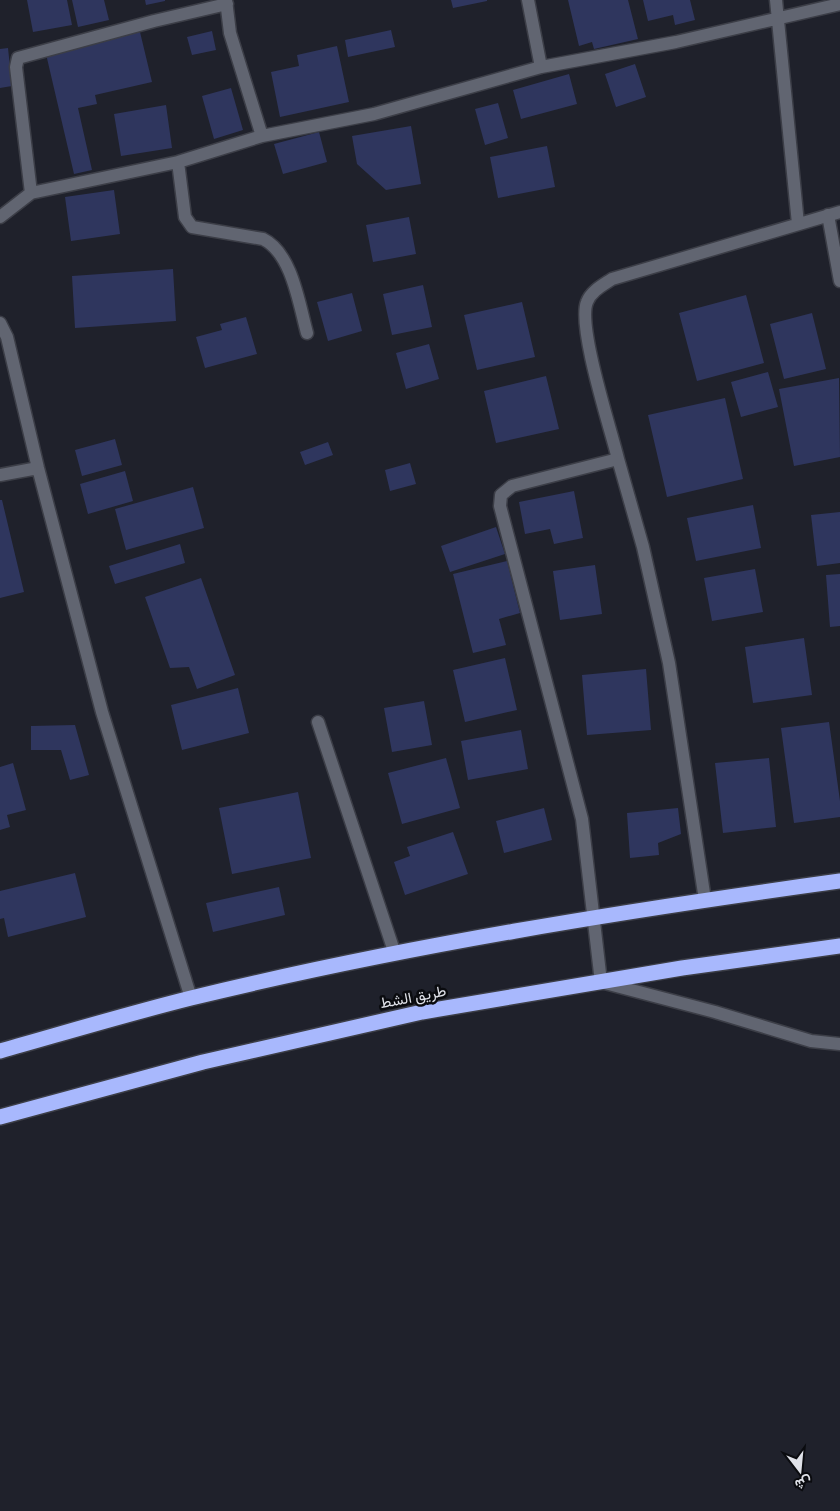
<svg xmlns="http://www.w3.org/2000/svg" width="840" height="1511" viewBox="0 0 840 1511" font-family="Ubuntu,Vazirmatn,sans-serif">
<rect width="100%" height="100%" fill="#1f212b"/>
<path fill="#2f365e" d="M27,0H67L72,25L33,32Z
M72,0H104L109,20L78,27Z
M145,0H165V1L146,5Z
M451,0H487V1L453,8Z
M568,0H628L638,39L594,49L592,42L579,46Z
M643,0H690L695,20L675,25L673,15L648,21Z
M391,30L395,47L348,57L345,40Z
M212,31L216,50L192,55L187,37Z
M140,32L152,82L95,95L97,104L78,108L92,170L74,174L46,54Z
M337,46L349,102L280,117L271,72L299,66L297,55Z
M8,48L12,86L0,88V49Z
M635,64L646,97L616,107L605,74Z
M569,74L577,104L521,119L513,90Z
M231,88L243,130L214,139L202,96Z
M498,103L508,138L485,145L475,109Z
M166,105L172,148L121,156L114,114Z
M411,126L421,184L386,190L357,164L352,136Z
M319,132L327,162L283,174L274,144Z
M547,146L555,187L498,198L490,157Z
M114,190L120,234L71,241L65,197Z
M409,217L416,254L373,262L366,225Z
M173,269L176,321L75,328L72,276Z
M423,285L432,327L392,335L383,294Z
M352,293L362,331L328,341L317,302Z
M746,295L764,363L697,381L679,313Z
M522,302L535,357L477,370L464,315Z
M812,313L826,369L784,379L770,324Z
M246,317L257,354L205,368L196,337L222,330L220,324Z
M429,344L439,379L406,389L396,353Z
M768,372L778,407L741,417L731,382Z
M546,376L559,429L496,443L484,391Z
M839,378L840,457L794,466L779,389Z
M725,398L743,479L667,497L648,415Z
M115,439L122,465L82,476L75,450Z
M328,442L333,455L305,465L300,452Z
M410,463L416,484L390,491L385,470Z
M125,471L133,501L88,514L80,484Z
M193,487L204,528L126,550L115,509Z
M574,491L583,538L554,544L550,529L525,534L519,502Z
M0,500H2L24,592L0,598Z
M753,505L761,548L696,561L687,518Z
M840,512V563L817,566L811,515Z
M496,527L505,554L450,572L441,546Z
M180,544L185,563L115,584L109,566Z
M507,561L520,613L499,619L506,645L473,653L453,574Z
M595,565L602,614L560,620L553,571Z
M755,569L763,612L712,621L704,578Z
M840,574V626L830,627L826,575Z
M201,578L235,675L197,689L189,667L170,668L145,597Z
M804,638L812,695L753,703L745,647Z
M505,658L517,710L465,722L453,670Z
M646,669L651,730L587,735L582,675Z
M238,688L249,733L182,750L171,705Z
M424,701L432,745L392,752L384,708Z
M829,722L840,801V817L794,823L781,728Z
M75,725L89,775L70,780L61,750H31V726Z
M521,730L528,769L468,780L461,741Z
M446,758L460,808L402,824L388,773Z
M769,758L776,827L723,833L715,763Z
M13,763L26,810L7,815L10,827L0,830V767Z
M298,792L311,858L232,874L219,808Z
M544,808L552,840L504,853L496,821Z
M678,808L681,834L658,843L659,855L630,858L627,813Z
M453,832L468,874L405,895L394,862L410,856L407,847Z
M75,873L86,917L8,937L4,918L0,919V891Z
M279,887L285,915L213,932L206,903Z"/>
<g fill="none" stroke-linecap="round" stroke-linejoin="round">
<g stroke="#3c3e47" stroke-width="15">
<path id="minor" d="M226,0L230,33L262,136
M528,0L541,67
M776,0L798,224
M178,162L185,217L192,227L263,239C292,253 299,304 307,333
M31,193L16,67L18,58L154,21L227,4
M828,215L840,281
M0,217L31,193L178,162L262,136L374,114L541,67L676,42L840,4
M0,323L7,337L38,468L102,712L191,998
M618,459C611,430 577,326 587,302C591,291 603,285 612,279L840,212
M0,475L38,468
M318,722L395,954
M705,900L669,663L643,547L618,459L512,486L501,495L500,506L582,819L601,982L715,1012L811,1041L840,1044"/>
</g>
<g stroke="#3c3e47" stroke-width="18">
<path id="highway" d="M0,1051C64,1033 127,1014 191,998C404,946 623,911 840,881
M0,1117L203,1062L422,1012L682,968L840,946"/>
</g>
<use href="#minor" stroke="#616571" stroke-width="12"/>
<use href="#highway" stroke="#a8b8fd" stroke-width="15"/>
</g>
<g text-anchor="middle" stroke-width="5" stroke-linejoin="round" paint-order="stroke">
<g font-size="15" fill="#dfe1e8" stroke="#0a0b0f">
<text transform="translate(413 997) rotate(-11)" y="5">طريق الشط</text>
</g>
</g>
<g transform="translate(800 1471) rotate(164)" stroke="#0a0b0f" stroke-width="4" paint-order="stroke">
<path d="M0-4L9 19L0 12L-9 19Z" fill="#dfe1e8"/>
<text y="-8" font-size="14" font-weight="bold" text-anchor="middle" fill="#dfe1e8">ش</text>
</g>
</svg>
